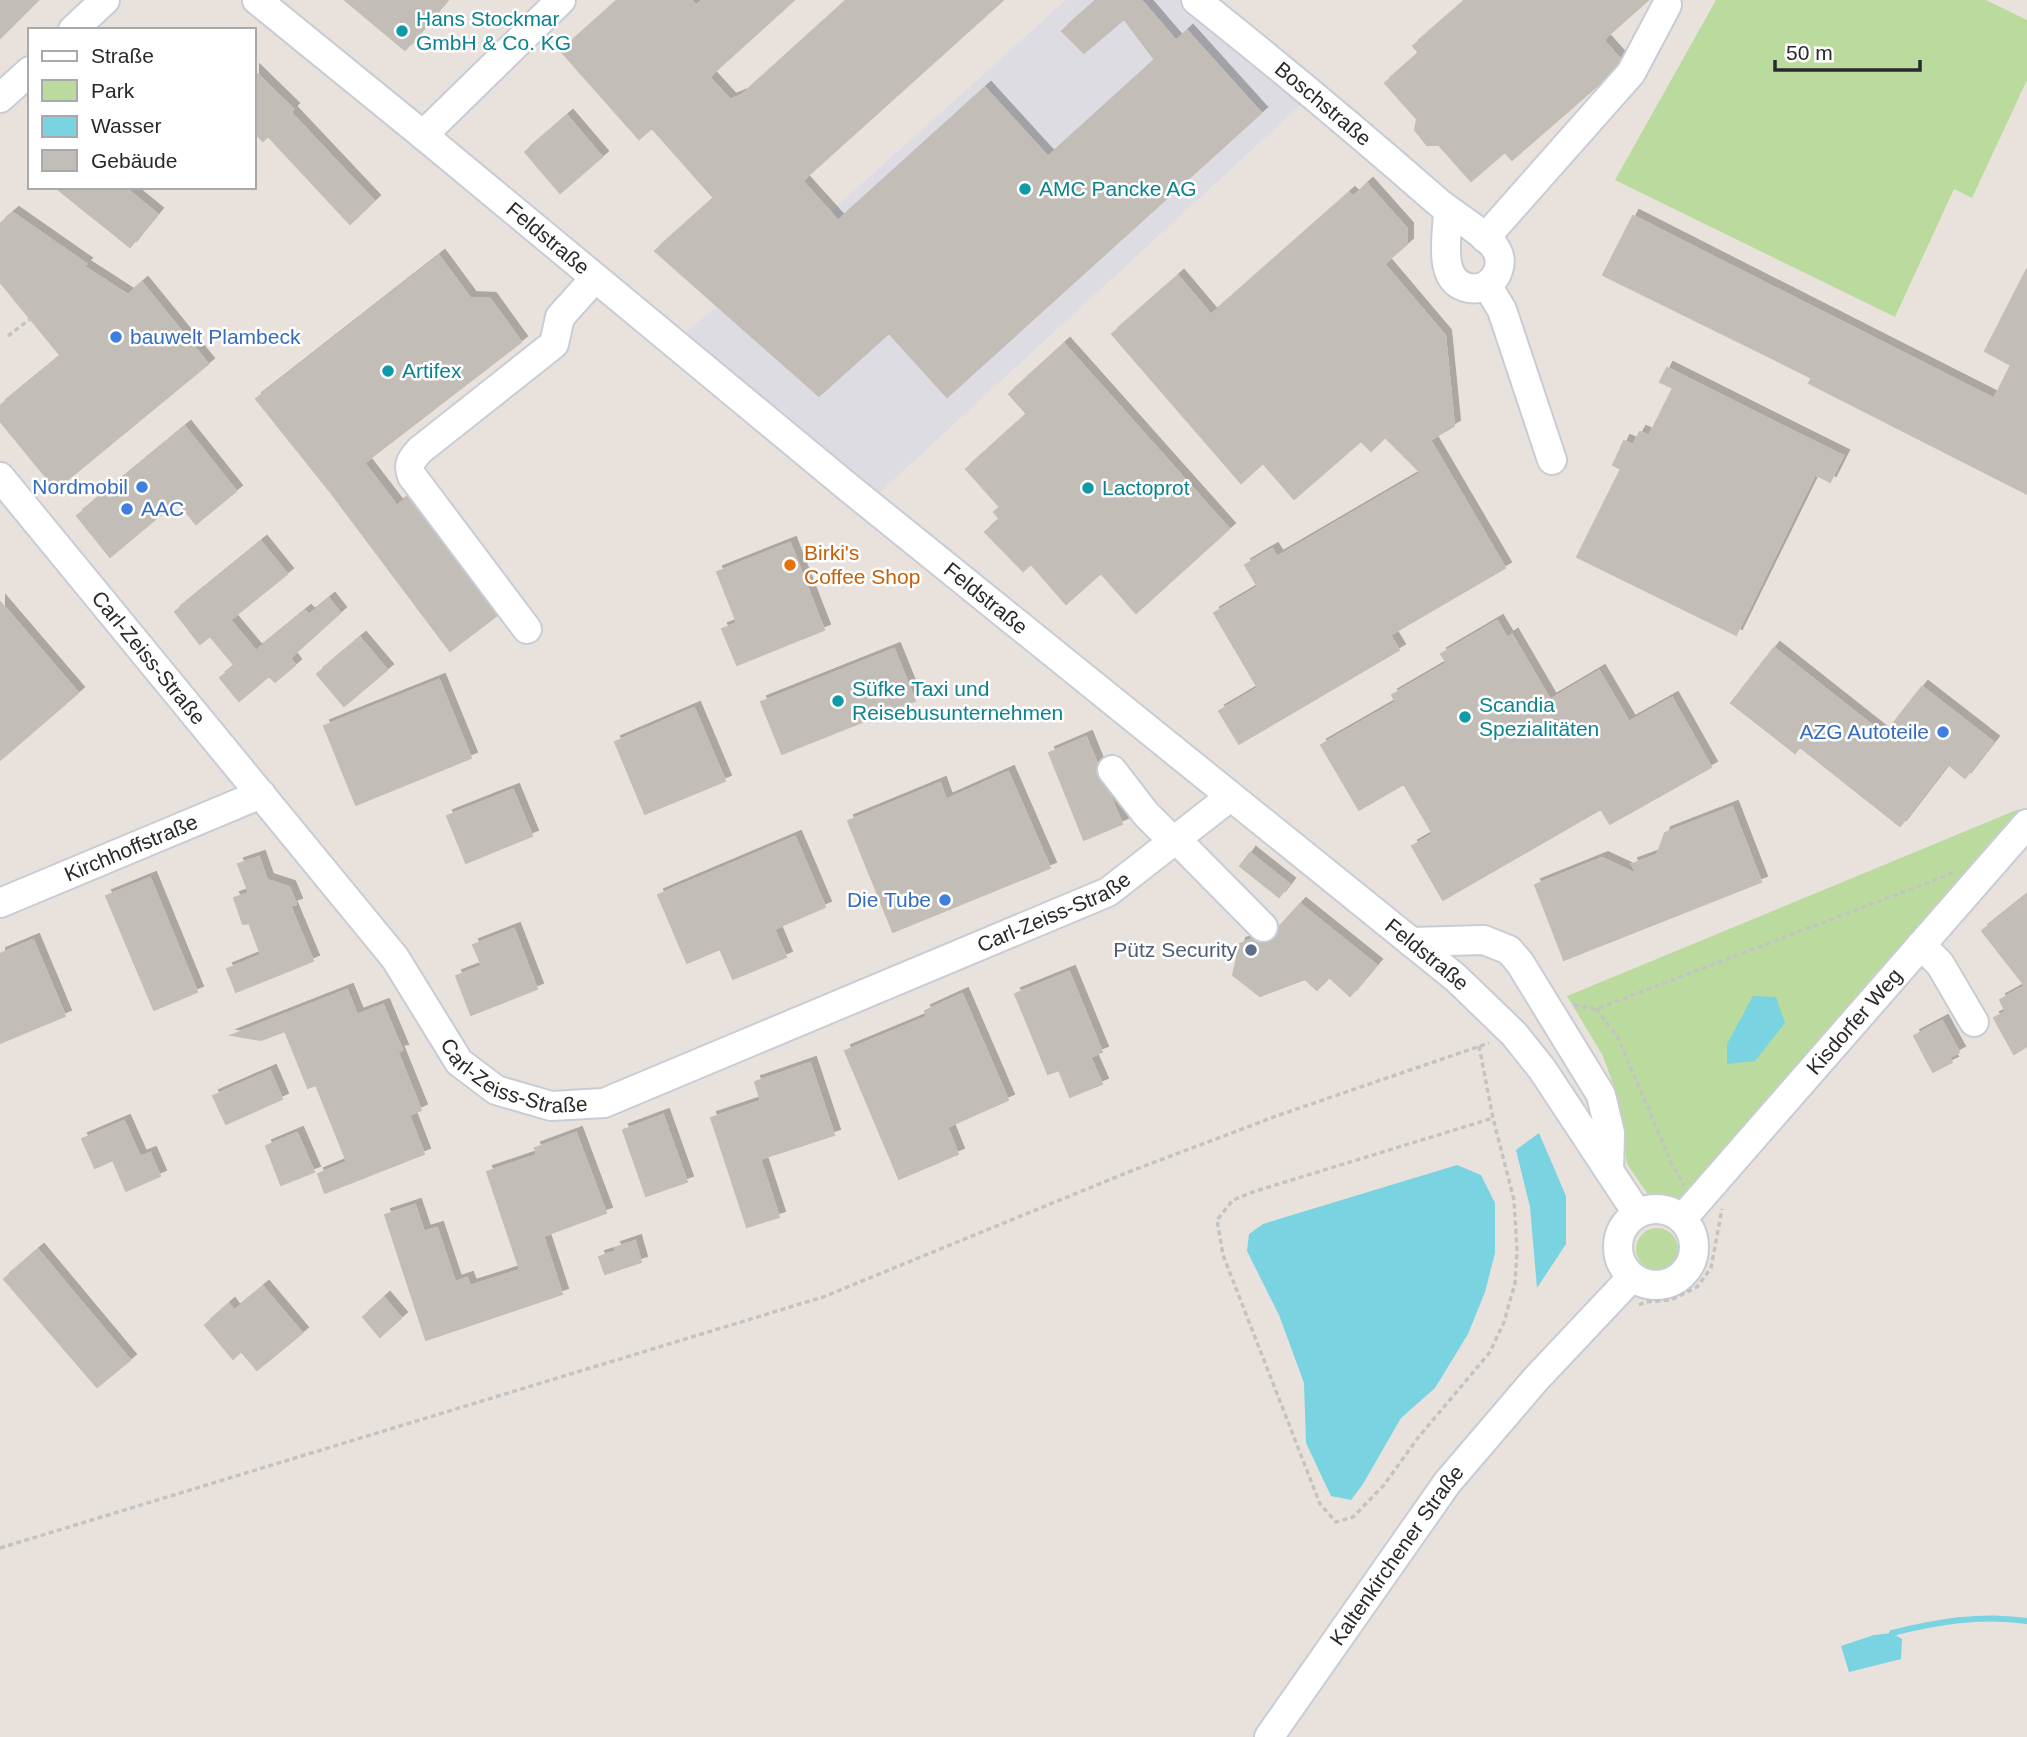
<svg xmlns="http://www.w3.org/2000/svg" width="2027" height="1737" viewBox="0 0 2027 1737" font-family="Helvetica,sans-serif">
<defs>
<filter id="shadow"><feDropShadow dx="6" dy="-6" stdDeviation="0" flood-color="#0004"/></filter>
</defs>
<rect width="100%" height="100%" fill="#e9e2dc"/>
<path fill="#dddce2" d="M1066,0H1188L1306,100L878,494L682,335L826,216Z"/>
<path fill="#bbdb9e" d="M1716,0H1986L2027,20V80L1972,198L1954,189L1895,317L1615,180Z
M2019,809L1679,1200L1649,1196L1627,1164L1618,1098L1603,1056L1567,996Z
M1636 1249a21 21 0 1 1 42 0a21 21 0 1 1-42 0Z"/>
<path fill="#79d3e1" d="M1753,996L1776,997L1785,1023L1755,1061L1727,1064V1044Z
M1539,1133L1566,1196V1244L1537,1288L1530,1207L1516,1150Z
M1457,1165L1481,1175L1495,1203V1253L1485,1292L1468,1334L1435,1388L1401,1418L1363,1484L1351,1500L1331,1496L1306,1443L1304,1383L1279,1315L1247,1251L1249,1234L1263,1224Z
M1892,1633L1902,1639L1901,1659L1849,1672L1841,1646L1874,1635Z"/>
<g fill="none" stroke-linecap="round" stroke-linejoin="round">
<path stroke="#79d3e1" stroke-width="6" d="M1892,1633C1936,1622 1981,1614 2027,1621"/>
</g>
<path fill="#c2bdb7" stroke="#c4bdb6" stroke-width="2" filter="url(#shadow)" d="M0,0H38L0,38Z
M345,0H447L405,50Z
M618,0H691L696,6L703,0H794L709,77L730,100L742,95L847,0H1003L802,181L838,221L985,88L1048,157L1155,60L1124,19L1084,53L1062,31L1097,0H1141L1176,41L1187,31L1261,113L947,397L889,333L819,396L655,251L714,198L652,128L639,139L561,51Z
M1466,0H1648L1603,40L1620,59L1598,85L1512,160L1505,152L1471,181L1439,145H1427L1415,130L1417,119L1385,83L1419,53L1413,46Z
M254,71L293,109L290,112L374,201L350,224L268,136L263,141L254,132Z
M567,116L602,157L560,193L525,152Z
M1367,184L1407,229V244L1384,264L1445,336L1454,426L1430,440L1505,568L1390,635L1399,650L1239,744L1219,711L1258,688L1214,613L1258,587L1245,565L1272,549L1277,557L1421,473L1385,437L1371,451L1361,441L1294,499L1263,463L1241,483L1112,334L1178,276L1211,315L1349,193L1353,197Z
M55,187H124L157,214L130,247Z
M13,213L86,264L83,266L128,295L142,283L208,364L56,489L0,421V406L61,356L0,282V224Z
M1633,216L1994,399L2011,365L1985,351L2027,269V494L1809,383L1812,378L1603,275Z
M439,256L470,298L490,299L521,342L364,463L397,506L407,498L496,616L450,651L329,490L256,399Z
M1064,344L1229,529L1136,613L1101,573L1066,604L1031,564L1023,571L985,532L1000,519L994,512L1000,507L966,469L1027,414L1009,394Z
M1667,368L1843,456L1830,482L1815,474L1736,635L1577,557L1621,469L1613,465L1624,441L1633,445L1640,432L1649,436L1673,388L1660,382Z
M185,427L236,491L196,524L177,501L110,557L77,516Z
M261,542L287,574L230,620L256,651L305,611L309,615L329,599L340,613L290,658L295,665L275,682L269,676L239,701L220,678L235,666L210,636L200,644L175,612Z
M790,543L824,630L737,665L722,629L737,623L717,572Z
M0,602L78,693L0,760Z
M1497,621L1507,638L1512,635L1550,700L1599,671L1629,722L1672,698L1711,767L1610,824L1601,809L1443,900L1412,846L1433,834L1404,784L1359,810L1321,745L1396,702L1392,695L1447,663L1441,654Z
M360,638L387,670L344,706L317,674Z
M1774,648L1884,735L1922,687L1993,742L1965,778L1948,764L1900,826L1800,747L1795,753L1731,703Z
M894,649L915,701L782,754L761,702Z
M439,680L471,758L356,805L324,726Z
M694,708L725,781L645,814L615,742Z
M1086,737L1097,764L1096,772L1098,780L1109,793L1122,824L1084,840L1049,753Z
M1008,772L1050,868L893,932L848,821L940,783L946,800Z
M513,790L532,836L466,863L447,816Z
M1732,807L1761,882L1564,960L1535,885L1602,858L1638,875L1632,864L1657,855L1665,833Z
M795,837L825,907L774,929L786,957L733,979L720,949L687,963L658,895Z
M1250,853L1289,884L1279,897L1240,866Z
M259,857L267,880L289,887L296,904L290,906L313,961L236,992L227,969L261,955L249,923L243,924L234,898L249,893L238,864Z
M150,878L197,992L154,1010L106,896Z
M2027,895V1046L2014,1054L1994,1018L2006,1012L2000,1000L2025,986L1982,931Z
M1300,904L1376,965L1350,996L1329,977L1317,990L1305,979L1260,996L1233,975L1240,944L1252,939L1259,943H1267L1274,939L1279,927Z
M514,929L537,989L471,1015L456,976L482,966L473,945Z
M33,940L65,1016L0,1043V954Z
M1069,972L1102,1052L1090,1057L1102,1084L1070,1097L1059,1070L1048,1074L1015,994Z
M347,990L357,1015L383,1005L402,1050L397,1051L421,1110L409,1115L424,1154L325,1193L318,1174L347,1162L316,1085L308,1088L285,1031L261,1040L232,1035Z
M962,994L1008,1100L947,1127L958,1154L899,1179L845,1051L927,1017L925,1011Z
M1942,1021L1959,1052L1949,1057L1952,1062L1933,1072L1914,1036Z
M810,1063L834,1135L760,1159L779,1217L747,1227L711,1118L761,1101L755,1082Z
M270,1071L282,1099L226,1124L213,1096Z
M663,1115L687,1182L646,1196L623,1130Z
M124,1121L140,1157L150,1153L160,1176L126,1191L113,1160L95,1168L82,1139Z
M297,1133L314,1172L281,1185L266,1146Z
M576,1133L606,1213L543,1236L562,1294L426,1340L385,1215L415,1205L424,1232L437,1228L455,1282L467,1278L470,1286L520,1270L487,1172L537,1155L535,1148Z
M635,1241L641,1262L605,1274L599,1257L617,1251L615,1248Z
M38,1250L130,1360L97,1387L4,1279Z
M263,1287L302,1333L257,1370L241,1351L233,1359L205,1325L229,1304L234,1311Z
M384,1298L401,1318L380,1337L363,1317Z"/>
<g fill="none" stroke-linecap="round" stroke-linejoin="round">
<g stroke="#c7ccd5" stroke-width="32">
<g id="minor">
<path id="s1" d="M257,0L423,135L849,488L1456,978L1514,1034L1542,1069L1637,1213"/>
<path id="s2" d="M1196,0C1279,66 1359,133 1438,202C1452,214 1488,235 1496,249C1504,262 1498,279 1485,286C1479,289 1471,289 1465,287C1437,278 1448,233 1448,210"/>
<path d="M73,30L105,0"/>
<path d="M0,98L30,71"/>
<path d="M423,135L561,0"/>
<path d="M1485,238L1631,73L1667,5"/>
<path d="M1487,285L1502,310L1552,460"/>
<path id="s3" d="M0,477L395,958L459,1062L496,1090L551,1106L604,1103L1108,892L1230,797"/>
<path d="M527,629L412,476C407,464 412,459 420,450L554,344L560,317L595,278"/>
<path d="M1112,770L1146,814L1173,841"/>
<path d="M1176,839L1263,927"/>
<path id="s4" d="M0,903L261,794"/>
<path d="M1411,942L1484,940L1509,950L1520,963L1601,1095L1610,1133L1609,1170"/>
<path d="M1921,945L1940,964L1974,1022"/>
<circle cx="1656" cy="1247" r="38"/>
<path id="s5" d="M1682,1219L2027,824"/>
<path id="s6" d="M1269,1737L1447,1483L1535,1380L1632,1277"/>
</g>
</g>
<path stroke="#c3c3c3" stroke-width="3.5" stroke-dasharray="5 3.5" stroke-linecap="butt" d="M8,336L30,319
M1574,1005L1596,1009L1953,873
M1596,1009L1617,1036L1672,1164L1684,1185
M1479,1046L1493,1118L1514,1200L1517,1251L1515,1283L1504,1322L1490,1352L1417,1439L1384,1485L1353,1517L1336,1522L1320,1504L1223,1255L1217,1220L1233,1200L1253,1192L1493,1118
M1639,1305L1645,1302L1671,1300L1697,1287L1711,1268L1722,1209
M0,1548L823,1297L1126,1173L1279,1115L1489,1043"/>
<use href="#minor" stroke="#fff" stroke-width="28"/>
</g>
<g fill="#0f9aa8" stroke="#fff" stroke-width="2.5">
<circle cx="402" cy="31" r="7"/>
<circle cx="1025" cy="189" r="7"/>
<circle cx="388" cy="371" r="7"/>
<circle cx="1088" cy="488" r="7"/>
<circle cx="838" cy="701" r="7"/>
<circle cx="1465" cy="717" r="7"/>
</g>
<g fill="#3f7fe0" stroke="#fff" stroke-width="2.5">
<circle cx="116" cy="337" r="7"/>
<circle cx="142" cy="487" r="7"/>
<circle cx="127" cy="509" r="7"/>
<circle cx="1943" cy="732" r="7"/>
<circle cx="945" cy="900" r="7"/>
</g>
<circle fill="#e8710a" stroke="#fff" stroke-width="2.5" cx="790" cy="565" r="7"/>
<circle fill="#5c6f8a" stroke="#fff" stroke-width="2.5" cx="1251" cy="950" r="7"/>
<g text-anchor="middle" stroke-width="5" stroke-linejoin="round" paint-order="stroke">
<g font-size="21" fill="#0d838f" stroke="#fff" text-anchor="start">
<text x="416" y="26">Hans Stockmar<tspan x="416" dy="24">GmbH &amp; Co. KG</tspan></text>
<text x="1039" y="196">AMC Pancke AG</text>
<text x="402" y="378">Artifex</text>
<text x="1102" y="495">Lactoprot</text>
<text x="852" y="696">Süfke Taxi und<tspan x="852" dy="24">Reisebusunternehmen</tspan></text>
<text x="1479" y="712">Scandia<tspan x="1479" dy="24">Spezialitäten</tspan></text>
</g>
<g font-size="21" fill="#292929" stroke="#fff">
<text dy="7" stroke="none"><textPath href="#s2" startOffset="164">Boschstraße</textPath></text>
<text dy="7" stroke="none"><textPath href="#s1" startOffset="376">Feldstraße</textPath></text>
<text dy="7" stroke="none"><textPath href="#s1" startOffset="943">Feldstraße</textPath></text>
<text dy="7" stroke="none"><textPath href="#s3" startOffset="234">Carl-Zeiss-Straße</textPath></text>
<text dy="7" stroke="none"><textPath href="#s4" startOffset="142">Kirchhoffstraße</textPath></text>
<text dy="7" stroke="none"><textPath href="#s3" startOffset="1390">Carl-Zeiss-Straße</textPath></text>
<text dy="7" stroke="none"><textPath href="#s1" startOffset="1510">Feldstraße</textPath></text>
<text dy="7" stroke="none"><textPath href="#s5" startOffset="262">Kisdorfer Weg</textPath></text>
<text dy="7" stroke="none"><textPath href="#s3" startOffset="802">Carl-Zeiss-Straße</textPath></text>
<text dy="7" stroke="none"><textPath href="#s6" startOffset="222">Kaltenkirchener Straße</textPath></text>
</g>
<g font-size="21" fill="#366cbe" stroke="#fff" text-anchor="end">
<text x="130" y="344" text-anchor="start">bauwelt Plambeck</text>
<text x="128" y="494">Nordmobil</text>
<text x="141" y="516" text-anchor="start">AAC</text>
<text x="1929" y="739">AZG Autoteile</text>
<text x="931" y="907">Die Tube</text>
</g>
<g font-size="21" fill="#c56008" stroke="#fff" text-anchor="start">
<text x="804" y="560">Birki's<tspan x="804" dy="24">Coffee Shop</tspan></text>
</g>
<g font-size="21" fill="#4e5e75" stroke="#fff" text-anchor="end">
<text x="1237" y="957">Pütz Security</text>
</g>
</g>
<rect x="28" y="28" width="228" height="161" fill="#ffffff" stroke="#a9a9a9" stroke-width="2"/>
<rect x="42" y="51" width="35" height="10" fill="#ffffff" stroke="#a9a9a9" stroke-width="2"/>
<text x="91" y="63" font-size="21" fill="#292929">Straße</text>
<rect x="42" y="80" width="35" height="21" fill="#bbdb9e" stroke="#a9a9a9" stroke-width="2"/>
<text x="91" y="98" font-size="21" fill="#292929">Park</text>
<rect x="42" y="116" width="35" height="21" fill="#79d3e1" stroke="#a9a9a9" stroke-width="2"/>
<text x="91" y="133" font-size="21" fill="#292929">Wasser</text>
<rect x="42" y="150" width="35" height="21" fill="#c2bdb7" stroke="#a9a9a9" stroke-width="2"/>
<text x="91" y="168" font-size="21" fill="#292929">Gebäude</text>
<path d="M1775 60v10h145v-10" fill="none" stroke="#292929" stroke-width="3.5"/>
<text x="1786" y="60" font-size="21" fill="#292929" stroke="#ffffff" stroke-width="5" paint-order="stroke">50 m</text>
</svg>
